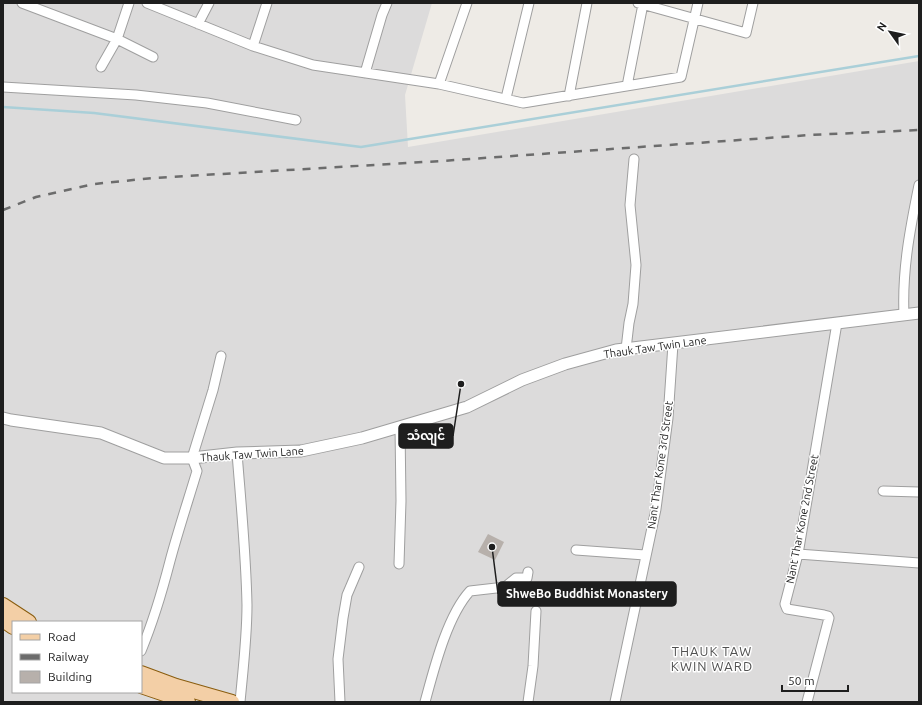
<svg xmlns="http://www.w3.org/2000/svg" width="922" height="705" viewBox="0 0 922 705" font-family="Ubuntu,'Noto Sans Myanmar',sans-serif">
<rect width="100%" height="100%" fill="#eeebe6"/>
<path fill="#dcdbdb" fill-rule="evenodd" d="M3,3H432L405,95L408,147L919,61V702H3ZM13,622H141V692H13Z"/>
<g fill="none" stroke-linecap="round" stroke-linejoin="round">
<path stroke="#aacfd8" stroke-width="2.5" d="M3,107L94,113L361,147L919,56"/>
</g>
<path fill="#b7b0ab" d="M488,534L504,542L495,560L478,552Z"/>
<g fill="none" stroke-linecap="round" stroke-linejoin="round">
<g stroke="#9f9f9f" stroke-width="11">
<path id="minor" d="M22,3L117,39L101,67
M129,3L117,39L153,57
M147,3L253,46L313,65L439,84L523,103L681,77L698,3
M638,3L746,33L753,3
M198,24L209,3
M253,46L267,3
M365,73L382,15L387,3
M439,84L467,3
M627,86L643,4
M3,87L136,95L207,103L296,120
M569,96L587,3
M506,98L529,3
M904,315C902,270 910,229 919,185
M626,349L629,323L633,304L636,265L630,205L634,159
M237,453C241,504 246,554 247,605C247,637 243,670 240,702
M883,491L919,492
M576,550L645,555
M798,554L919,563
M399,564L401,501L400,427
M141,651C153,622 162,592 170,561C178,531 188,501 197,471L192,458L213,390L221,356
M340,702L338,659L343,618L347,595L359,567
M425,702C434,669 447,616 470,591L505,587L516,578H527L528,572
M528,702L533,666L536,611
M615,702L656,509L668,418L673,344
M807,702L829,618L828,616L824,615L787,609L785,604L798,554L837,323"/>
</g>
<g stroke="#9f9f9f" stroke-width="13">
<path id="tertiary" d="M3,418L11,420L101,433L164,458H192L237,453L301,451L362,438L467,407L522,380L565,364L616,350L919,313"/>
</g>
<g stroke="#8a5d0f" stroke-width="16">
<path id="primary" d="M3,605L29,622
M3,620L13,627
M141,673L176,686L232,702
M141,686L188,702"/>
</g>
<use href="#minor" stroke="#fff" stroke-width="9"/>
<use href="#tertiary" stroke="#fff" stroke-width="11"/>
<use href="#primary" stroke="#f3cfa6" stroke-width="14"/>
<path stroke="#6c6c6c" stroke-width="2.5" stroke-dasharray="8 8" stroke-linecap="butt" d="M3,210L36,197L94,184L153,178L441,161L810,135L919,130"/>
</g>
<g text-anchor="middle" stroke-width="3" stroke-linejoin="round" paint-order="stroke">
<g font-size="11" fill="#1e1e1e" stroke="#fff">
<text transform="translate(655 347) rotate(-8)" y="4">Thauk Taw Twin Lane</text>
<text transform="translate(252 454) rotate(-4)" y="4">Thauk Taw Twin Lane</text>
<text transform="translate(660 465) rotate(-82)" y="4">Nant Thar Kone 3rd Street</text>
<text transform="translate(802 519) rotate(-79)" y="4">Nant Thar Kone 2nd Street</text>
</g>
<g font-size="13" letter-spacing="1" fill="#515151" stroke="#fff">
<text x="712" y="656">THAUK TAW<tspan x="712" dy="15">KWIN WARD</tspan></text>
</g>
</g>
<path fill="none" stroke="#1e1e1e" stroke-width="1.5" d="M461 384L453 436M492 547L498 594"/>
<g fill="#1e1e1e" stroke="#fff" stroke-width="1.5">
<circle cx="461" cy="384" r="4"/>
<circle cx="492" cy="547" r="4"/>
</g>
<g fill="#1e1e1e" stroke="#1e1e1e" stroke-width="1.5">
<rect x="399" y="424" width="54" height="24" rx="4"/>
<rect x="498" y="582" width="178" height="24" rx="4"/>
</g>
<g font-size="12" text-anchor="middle" font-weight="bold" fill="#fff">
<text x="426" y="440">သံလျင်</text>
<text x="587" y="598">ShweBo Buddhist Monastery</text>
</g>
<rect width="922" height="705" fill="none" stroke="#1e1e1e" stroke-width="8"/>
<rect x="12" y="621" width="130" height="72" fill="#ffffff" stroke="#a5a5a5"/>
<rect x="20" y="634" width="20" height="6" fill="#f3cfa6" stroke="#a5a5a5"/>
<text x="48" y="641" font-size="12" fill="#1e1e1e">Road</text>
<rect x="20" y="654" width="20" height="6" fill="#6c6c6c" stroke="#a5a5a5"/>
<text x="48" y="661" font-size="12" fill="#1e1e1e">Railway</text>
<rect x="20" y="671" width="20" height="12" fill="#b7b0ab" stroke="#a5a5a5"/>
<text x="48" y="681" font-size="12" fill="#1e1e1e">Building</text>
<g transform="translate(890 32) rotate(303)" stroke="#ffffff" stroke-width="3" paint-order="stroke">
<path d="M0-3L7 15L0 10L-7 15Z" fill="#1e1e1e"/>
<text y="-6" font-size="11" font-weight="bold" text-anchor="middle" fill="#1e1e1e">N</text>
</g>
<path d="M782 685v6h66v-6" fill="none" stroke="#1e1e1e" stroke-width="2"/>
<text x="788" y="685" font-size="12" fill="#1e1e1e" stroke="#ffffff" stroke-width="3" paint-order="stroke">50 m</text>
</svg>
